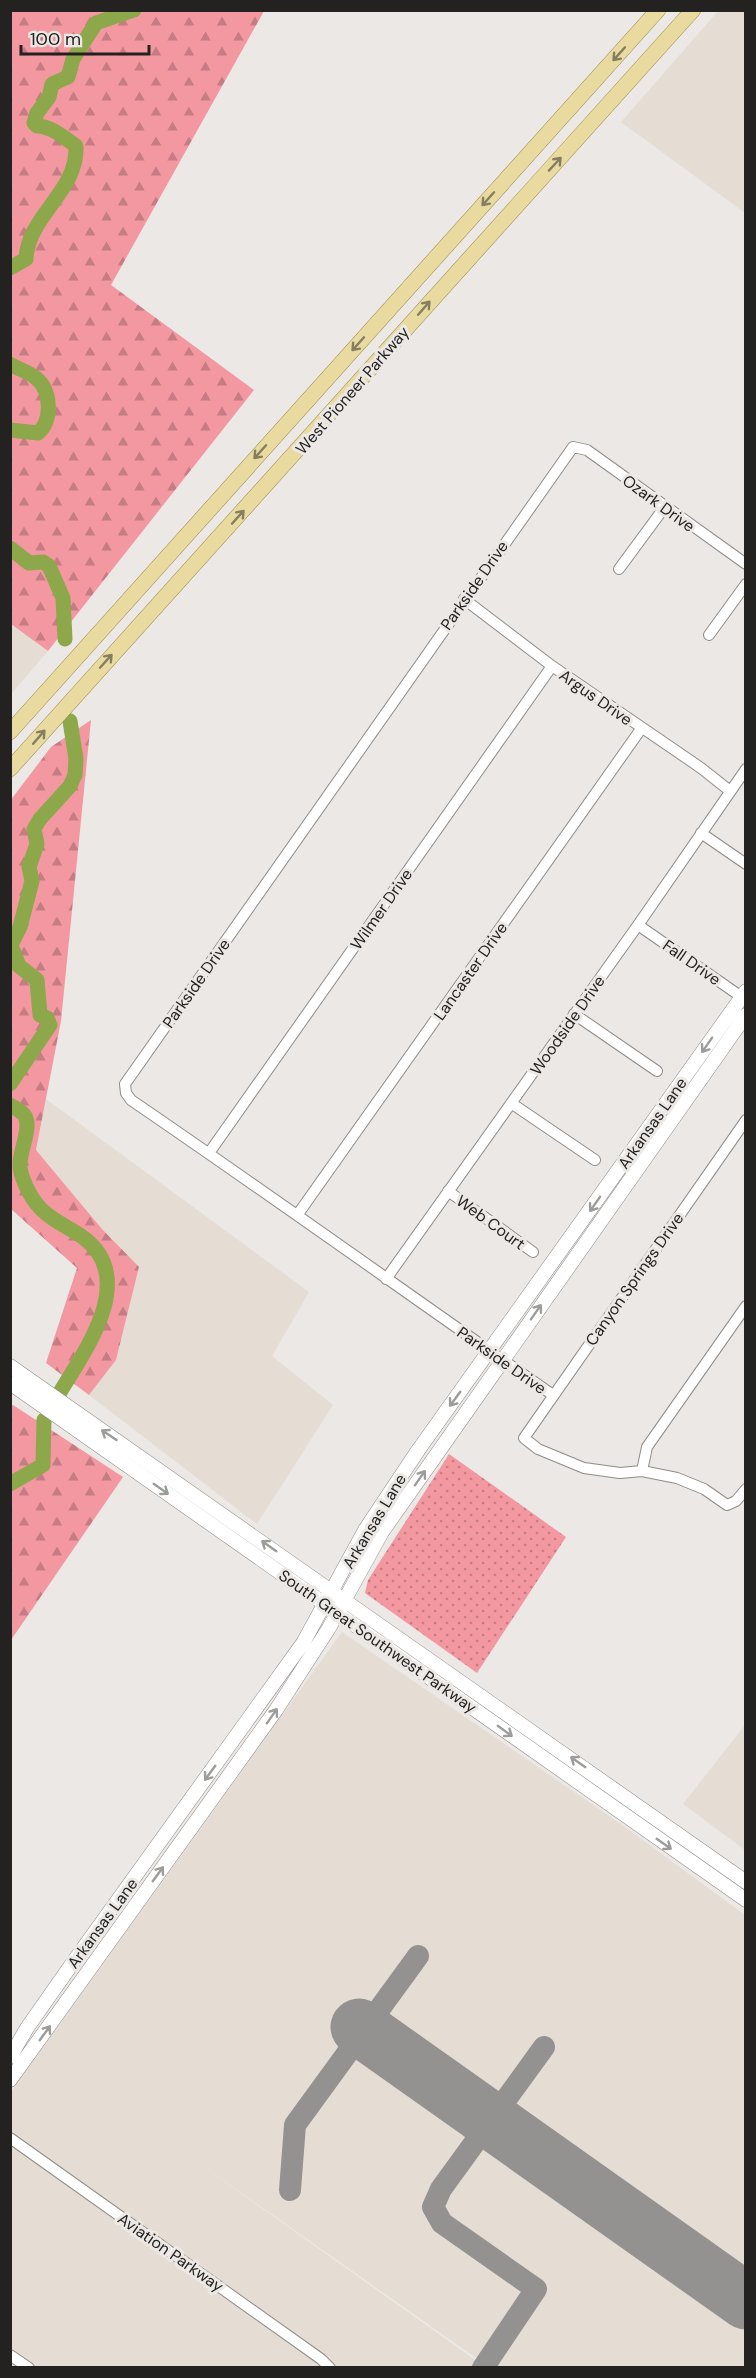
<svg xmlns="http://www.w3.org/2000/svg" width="756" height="2378" viewBox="0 0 756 2378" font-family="'DM Sans',sans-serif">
<defs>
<pattern id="grass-dots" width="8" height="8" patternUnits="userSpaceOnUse" patternTransform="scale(1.5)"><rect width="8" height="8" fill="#f398a0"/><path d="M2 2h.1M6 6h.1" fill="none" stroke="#c57c82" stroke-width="1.8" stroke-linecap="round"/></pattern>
<pattern id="forest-firs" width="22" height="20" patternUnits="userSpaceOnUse" patternTransform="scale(1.5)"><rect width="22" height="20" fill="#f398a0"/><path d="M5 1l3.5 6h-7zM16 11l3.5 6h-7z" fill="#c57c82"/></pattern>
</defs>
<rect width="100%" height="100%" fill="#ebe8e5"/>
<path fill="#e5dcd3" d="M719,10L745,11V213L621,122Z
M11,624L48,651L11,694Z
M46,1099L309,1292L272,1356L333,1405L257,1524L89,1395L116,1360L139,1267L102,1229L36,1150Z
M342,1632L622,1825L745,1915V2367H489L166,2140L485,2367L11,2368V2092Z
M745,1725V1850L683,1804Z"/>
<path fill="url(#grass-dots)" d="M449,1454L566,1537L477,1673L365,1593L368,1580Z"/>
<path fill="url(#forest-firs)" d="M11,10L264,11L111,285L254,390L48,651L11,624Z
M91,720L61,1021L36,1150L102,1229L139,1267L116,1360L89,1395L46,1363L77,1268L11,1209L10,801L51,747Z
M13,1405L123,1477L11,1640L10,1407Z"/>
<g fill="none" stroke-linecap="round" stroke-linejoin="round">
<path stroke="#8da84b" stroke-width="15" d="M10,268L26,259C28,215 78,192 76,146C65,138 51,126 37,126L34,123L37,113L49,97L52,84L68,77L73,59L96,23L134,10
M10,364C18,369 29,372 36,378C51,390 53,420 38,433L10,430
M10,548L29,563L43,562L49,566L63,598L65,639
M10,1084L50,1025L47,1018L40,1015L37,980L19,966L11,945L20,927L32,881L29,867L37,844L34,829L40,819L70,786L75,775L76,759L70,721
M10,1105C15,1108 22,1111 25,1116C32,1129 19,1151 20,1166C20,1173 25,1185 29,1192C42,1218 63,1223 84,1238C139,1280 83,1353 59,1394
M10,1484L43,1465L44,1420"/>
<path stroke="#949290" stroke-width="22" d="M290,2190L295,2125L418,1956
M483,2368L536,2289L442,2223L433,2207L441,2189L544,2047"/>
<path stroke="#949290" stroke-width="57" d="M359,2027L746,2301"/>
<g stroke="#8f8c8a" stroke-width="12">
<path id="street" d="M619,569L664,508
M464,599L552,666L701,768L730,791
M709,635L746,584
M701,833L746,864
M638,925L746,1000
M574,1014L657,1071
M511,1103L595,1160
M746,1120L524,1438L538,1449L584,1468L620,1473L642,1471L677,1478L704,1489L727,1505L736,1501L746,1489
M209,1153L552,666
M448,1191L533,1252
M298,1214L641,729
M386,1279L638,925L746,769
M553,1395C412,1297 273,1197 131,1100L126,1093L125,1084L573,447L587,450L746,564
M642,1471L647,1447L746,1306
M10,2138L321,2359L330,2368
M10,2355L29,2368"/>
</g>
<g stroke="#8f8c8a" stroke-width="15">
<path id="secondary" d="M10,1366L746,1882
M10,1383L746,1900
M10,2057L27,2028L74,1961L303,1643L365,1530L419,1449L746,991
M10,2080L276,1710L329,1628L382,1532L746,1015"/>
</g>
<g stroke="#9b8b4b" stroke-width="16">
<path id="primary" d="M10,732L658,10
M10,769L693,10"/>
</g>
<use href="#street" stroke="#fff" stroke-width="10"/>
<use href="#secondary" stroke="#fff" stroke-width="14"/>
<use href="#primary" stroke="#e9dba0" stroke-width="15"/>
</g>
<defs><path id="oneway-shaft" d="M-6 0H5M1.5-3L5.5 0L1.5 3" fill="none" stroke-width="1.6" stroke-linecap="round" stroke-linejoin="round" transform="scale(1.5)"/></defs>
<g stroke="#867e60">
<use href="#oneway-shaft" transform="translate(619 54) rotate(132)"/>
<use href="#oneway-shaft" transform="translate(555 164) rotate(-47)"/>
<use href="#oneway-shaft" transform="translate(488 199) rotate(132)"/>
<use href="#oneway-shaft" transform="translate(424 308) rotate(-49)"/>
<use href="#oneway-shaft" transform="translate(358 344) rotate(132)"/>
<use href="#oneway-shaft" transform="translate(260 452) rotate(132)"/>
<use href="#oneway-shaft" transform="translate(238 517) rotate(-48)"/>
<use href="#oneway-shaft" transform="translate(106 661) rotate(-48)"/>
<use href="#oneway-shaft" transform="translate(39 737) rotate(-49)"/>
</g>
<g stroke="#9c9c9b">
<use href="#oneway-shaft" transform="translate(707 1045) rotate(125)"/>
<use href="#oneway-shaft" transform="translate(595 1204) rotate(125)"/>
<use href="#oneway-shaft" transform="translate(536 1312) rotate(-55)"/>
<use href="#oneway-shaft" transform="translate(455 1399) rotate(126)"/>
<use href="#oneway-shaft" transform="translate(109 1435) rotate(-146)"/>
<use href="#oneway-shaft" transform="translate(420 1478) rotate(-55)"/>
<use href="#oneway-shaft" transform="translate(161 1489) rotate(35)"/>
<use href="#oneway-shaft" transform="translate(269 1546) rotate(-145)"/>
<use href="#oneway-shaft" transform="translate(272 1716) rotate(-55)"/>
<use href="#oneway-shaft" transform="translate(505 1731) rotate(36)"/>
<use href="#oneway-shaft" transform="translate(578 1762) rotate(-145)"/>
<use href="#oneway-shaft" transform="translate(210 1773) rotate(126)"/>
<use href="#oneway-shaft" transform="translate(664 1844) rotate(35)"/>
<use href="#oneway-shaft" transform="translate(158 1874) rotate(-54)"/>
<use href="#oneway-shaft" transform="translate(45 2033) rotate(-54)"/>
</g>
<g text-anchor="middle" stroke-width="6" stroke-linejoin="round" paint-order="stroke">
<g font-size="16" fill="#242221" stroke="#ebe8e5">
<text transform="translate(352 390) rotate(-49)" y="6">West Pioneer Parkway</text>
<text transform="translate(659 503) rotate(36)" y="6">Ozark Drive</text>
<text transform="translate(474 585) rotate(-55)" y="6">Parkside Drive</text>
<text transform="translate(596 697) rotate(35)" y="6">Argus Drive</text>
<text transform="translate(381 909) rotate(-55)" y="6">Wilmer Drive</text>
<text transform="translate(692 962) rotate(35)" y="6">Fall Drive</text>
<text transform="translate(470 971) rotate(-55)" y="6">Lancaster Drive</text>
<text transform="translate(196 983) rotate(-55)" y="6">Parkside Drive</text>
<text transform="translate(567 1025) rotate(-55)" y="6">Woodside Drive</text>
<text transform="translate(652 1123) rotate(-55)" y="6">Arkansas Lane</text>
<text transform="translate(491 1222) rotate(36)" y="6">Web Court</text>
<text transform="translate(634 1279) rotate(-55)" y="6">Canyon Springs Drive</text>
<text transform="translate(502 1360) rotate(35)" y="6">Parkside Drive</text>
<text transform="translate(374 1521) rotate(-59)" y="6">Arkansas Lane</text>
<text transform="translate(378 1641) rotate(35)" y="6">South Great Southwest Parkway</text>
<text transform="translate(102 1923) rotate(-54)" y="6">Arkansas Lane</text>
<text transform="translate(171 2252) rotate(35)" y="6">Aviation Parkway</text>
</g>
</g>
<rect width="756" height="2378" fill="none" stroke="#242221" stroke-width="24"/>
<path d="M21 45v9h128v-9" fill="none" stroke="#242221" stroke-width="3"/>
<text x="30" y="45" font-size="18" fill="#242221" stroke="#ebe8e5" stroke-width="4.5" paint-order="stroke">100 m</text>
</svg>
